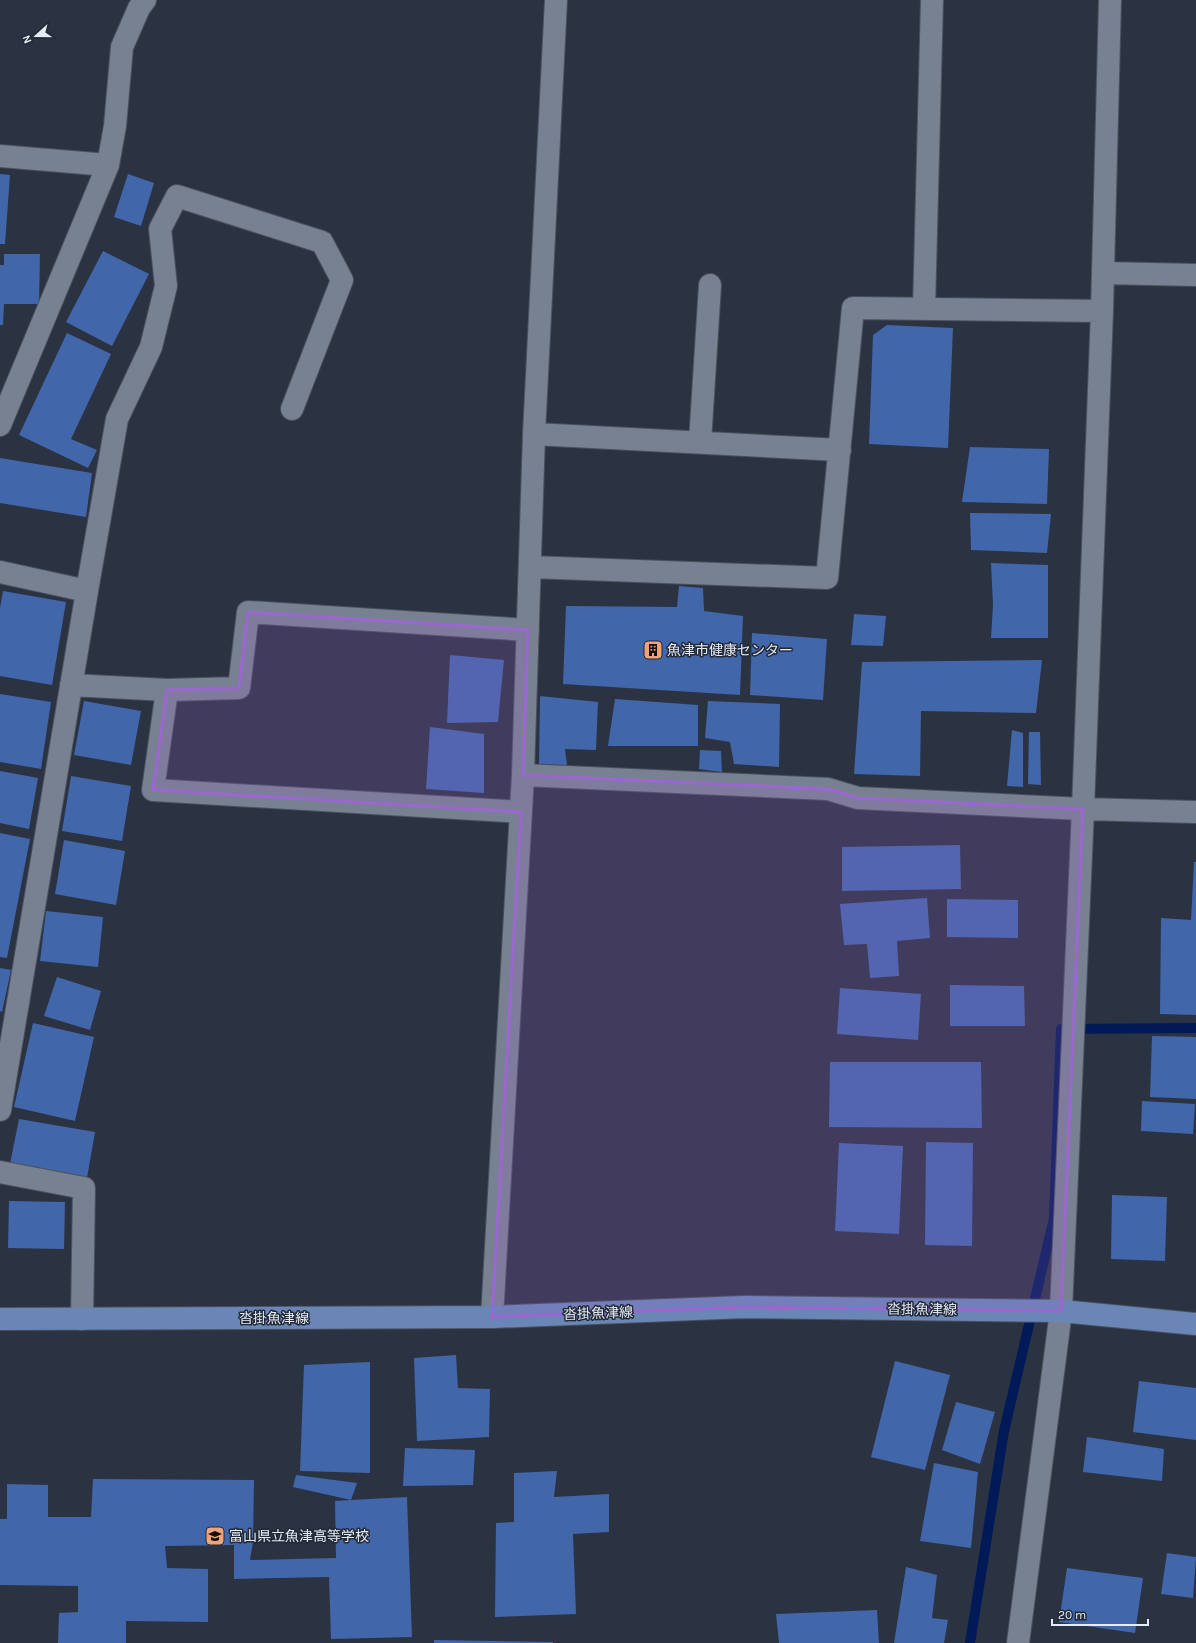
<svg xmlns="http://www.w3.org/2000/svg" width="1196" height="1643" viewBox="0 0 1196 1643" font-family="Karla,'Noto Sans JP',sans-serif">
<rect width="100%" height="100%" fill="#2b3342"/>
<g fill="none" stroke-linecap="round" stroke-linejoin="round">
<path stroke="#001957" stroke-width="10" d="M970,1643L1004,1431L1054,1218L1061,1029L1196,1028"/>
</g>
<path fill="#4166aa" d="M0,174L10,175L5,244H0Z
M128,174L154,183L141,226L114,217Z
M103,251L149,274L112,346L66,322Z
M4,254H40L39,304H4L3,325H0V265H4Z
M887,325L953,328L948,448L869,444L873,335Z
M67,333L111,354L71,439L97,450L88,468L19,435Z
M970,447L1049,449L1047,504L962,502Z
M0,458L92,473L86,517L0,503Z
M970,513L1051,514L1047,553L971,550Z
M991,563L1048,565V638H991L993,605Z
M679,586L703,588L704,611L743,616L740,695L563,684L566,606L677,607Z
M3,591L66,602L52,685L0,676V608Z
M854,614L886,616L883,646L851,645Z
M752,633L827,639L823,700L750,695Z
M450,655L504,660L498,722L447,723Z
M1042,660L1036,713L921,711L920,776L854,774L862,662Z
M0,694L51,702L41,769L0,762Z
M540,696L598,702L596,750L565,749L567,765L539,764Z
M615,699L698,705V746H608Z
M84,701L141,711L131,765L74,755Z
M708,701L780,704L779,767L734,764L730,742L705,738Z
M430,727L484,734V793L426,789Z
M1012,730L1023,733V787L1007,786Z
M1029,732H1040L1041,785L1028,784Z
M700,750L721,751L722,772L699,769Z
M0,771L38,778L29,829L0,823Z
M71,776L131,786L122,841L62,831Z
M0,833L30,839L7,958L0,957Z
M64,840L125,851L116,905L55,894Z
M960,845L961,889L842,891V847Z
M1194,862H1196V1015L1160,1014L1161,918L1191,920Z
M927,898L930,938L897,941L899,976L870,978L867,944L844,945L840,904Z
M947,899L1018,900V938L947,937Z
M46,911L103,917L98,967L40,961Z
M0,968L11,970L2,1012L0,1011Z
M57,977L101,991L90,1030L44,1016Z
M950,985L1024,986L1025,1026H950Z
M840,988L921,994L918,1040L837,1034Z
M33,1023L94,1037L75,1121L14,1107Z
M1152,1036L1196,1037V1099L1150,1097Z
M830,1062H981L982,1128L829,1127Z
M1142,1101L1195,1104L1193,1134L1141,1131Z
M19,1119L95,1132L87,1178L10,1164Z
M926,1142L973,1143L972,1246L925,1245Z
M839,1143L903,1146L899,1234L835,1231Z
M1112,1195L1167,1197L1165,1261L1111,1259Z
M9,1201L65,1202L64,1249L8,1248Z
M456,1355L458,1388L490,1389L489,1437L417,1441L414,1358Z
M895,1361L950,1375L925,1470L871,1457Z
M370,1362V1473L300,1471L304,1365Z
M1139,1381L1196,1388V1440L1133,1432Z
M956,1402L995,1412L980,1464L942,1450Z
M1087,1437L1164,1449L1162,1481L1083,1472Z
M405,1448L475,1450L473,1485L403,1486Z
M934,1463L978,1472L971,1548L920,1541Z
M557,1471L554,1497L609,1494V1532L573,1534L576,1614L495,1617L496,1523L514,1522V1473Z
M296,1475L357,1483L351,1500L407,1497L412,1637L331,1639L329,1577L234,1579V1545L165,1546L167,1568L208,1569V1622L126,1621V1643H58L59,1613L78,1612V1586L0,1585V1519H7V1484L48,1485V1517H91L93,1479L254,1480L253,1542L250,1560L336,1558L335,1501L351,1500L293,1487Z
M1167,1553L1196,1557L1193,1598L1161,1594Z
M906,1567L937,1575L932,1618L948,1620L944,1643H894Z
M1067,1568L1143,1578L1135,1633L1059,1622Z
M877,1610L879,1643H779L776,1614Z
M434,1640L553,1642V1643H434Z"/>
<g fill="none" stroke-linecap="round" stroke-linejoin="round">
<g stroke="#4b515d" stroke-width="24">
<path id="minor" d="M0,156L108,165
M1103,273L1196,275
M924,309L932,0
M0,425L108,165L115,126L122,47L139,8L145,0
M534,434L840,450
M700,442L710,285
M530,567L827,578L853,308L1102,311
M0,572L87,591L0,1110
M87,591L117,419L151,347L166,286L160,229L177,196L322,242L342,280L292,409
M71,685L167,690L153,790L521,812
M167,690L239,688L248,612L528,630
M523,775L828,789L858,798L1083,809L1196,812
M0,1172L84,1188L82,1319
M492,1317L523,775L534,434L556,0
M1018,1643L1061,1311L1083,809L1102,311L1110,0"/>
</g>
<g stroke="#4b515d" stroke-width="24">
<path id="major" d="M0,1319L492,1317L745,1307L1061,1311L1196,1324"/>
</g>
<use href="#minor" stroke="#778191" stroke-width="22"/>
<use href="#major" stroke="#6a86b6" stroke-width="22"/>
</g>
<path fill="#9b66cf" fill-opacity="0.2" stroke="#9b66cf" stroke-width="3" stroke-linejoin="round" d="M248,612L528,630L523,775L828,789L858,798L1083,809L1061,1311L745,1307L492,1317L521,812L153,790L167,690L239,688Z"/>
<defs>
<g id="building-square" transform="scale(1)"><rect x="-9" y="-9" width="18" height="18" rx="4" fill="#efa376" stroke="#222937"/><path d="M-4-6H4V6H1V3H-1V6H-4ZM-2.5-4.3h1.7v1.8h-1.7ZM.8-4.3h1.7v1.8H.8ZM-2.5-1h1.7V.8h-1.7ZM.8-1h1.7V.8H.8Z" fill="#111"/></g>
<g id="school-square" transform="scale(1)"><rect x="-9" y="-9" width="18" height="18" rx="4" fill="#efa376" stroke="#222937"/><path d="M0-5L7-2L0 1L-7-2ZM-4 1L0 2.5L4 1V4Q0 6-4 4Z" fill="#111"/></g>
</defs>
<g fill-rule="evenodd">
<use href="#building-square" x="653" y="650"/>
<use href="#school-square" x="215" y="1536"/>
</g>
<g text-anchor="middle" stroke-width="3" stroke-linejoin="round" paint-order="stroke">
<g font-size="14" fill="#e6ecf5" stroke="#222937" text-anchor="start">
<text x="667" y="655">魚津市健康センター</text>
<text x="229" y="1541">富山県立魚津高等学校</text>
</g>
<g font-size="14" fill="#e6ecf5" stroke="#222937">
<text transform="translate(922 1309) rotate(1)" y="5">沓掛魚津線</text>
<text transform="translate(598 1313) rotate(-2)" y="5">沓掛魚津線</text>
<text x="274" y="1323">沓掛魚津線</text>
</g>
</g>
<g transform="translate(36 36) rotate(249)" stroke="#222937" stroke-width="3" paint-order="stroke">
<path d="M0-3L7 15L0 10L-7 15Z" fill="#e6ecf5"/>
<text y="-6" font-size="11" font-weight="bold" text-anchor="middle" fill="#e6ecf5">N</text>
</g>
<path d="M1052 1619v6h96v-6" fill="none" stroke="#e6ecf5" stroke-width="2"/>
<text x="1058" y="1619" font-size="12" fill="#e6ecf5" stroke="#222937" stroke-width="3" paint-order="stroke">20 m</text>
</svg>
